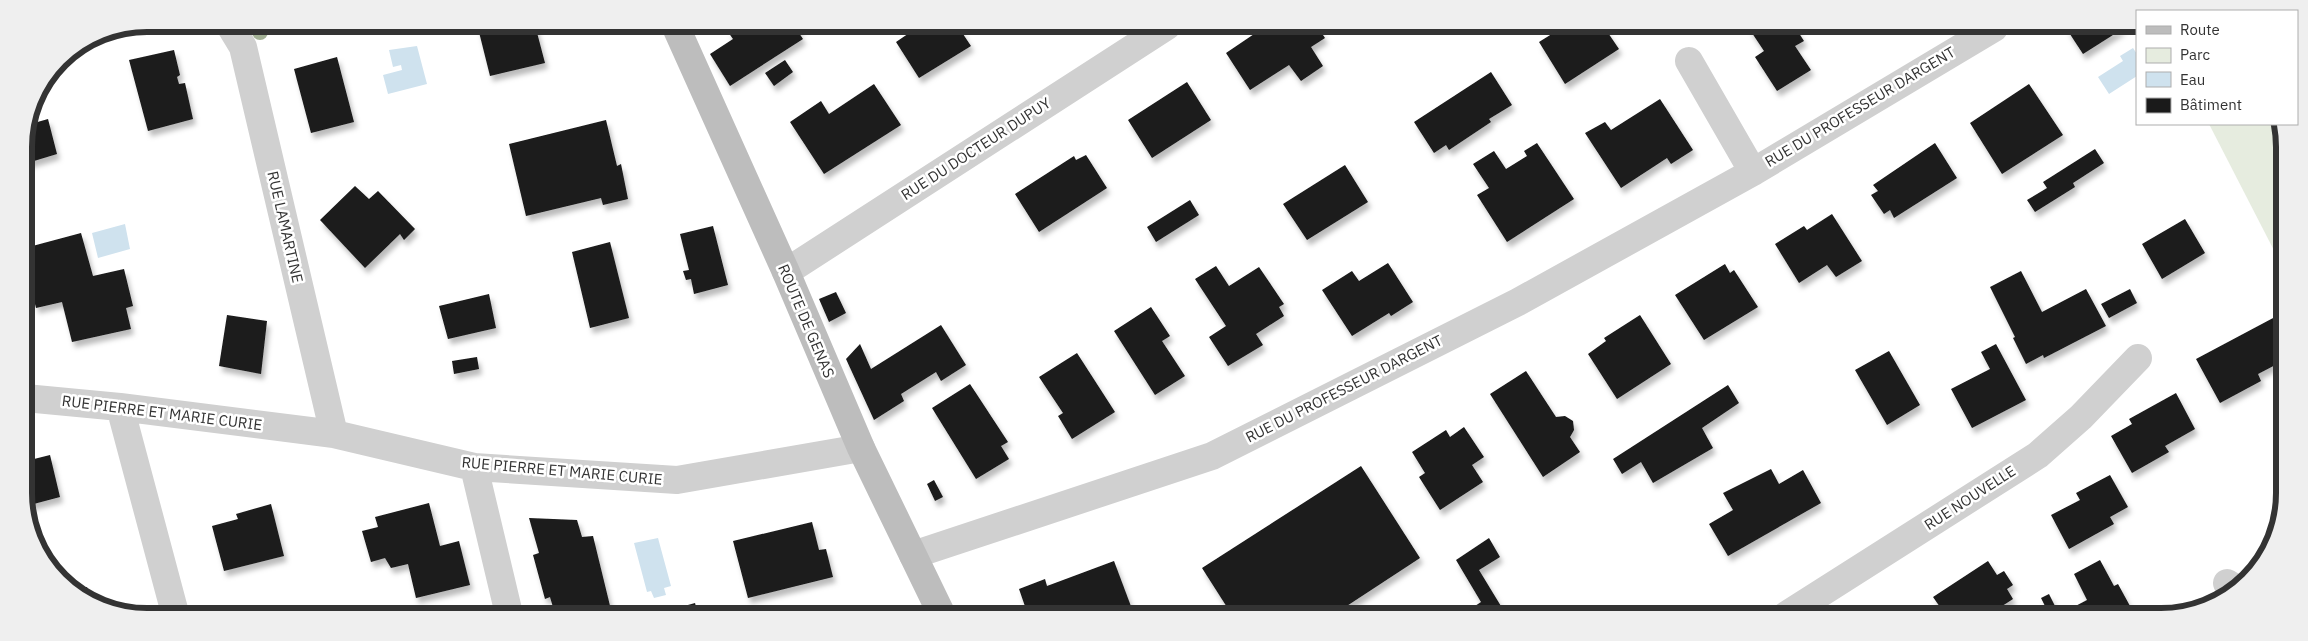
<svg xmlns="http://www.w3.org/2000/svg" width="2308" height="641" viewBox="0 0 2308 641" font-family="'IBM Plex Sans',sans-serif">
<defs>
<filter id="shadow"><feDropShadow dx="3" dy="5.5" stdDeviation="2.5" flood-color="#0004"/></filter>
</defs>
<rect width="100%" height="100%" fill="#fff"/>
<path fill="#e6ecdf" d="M2209,124H2282L2281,264Z"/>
<path fill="#cfe2ee" d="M417,46L427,84L388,94L383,75L402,70L401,65L393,67L389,50Z
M2133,48L2137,54V76L2109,94L2098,77L2123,61L2120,56Z
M125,224L130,249L98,258L92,233Z
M658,538L671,586L664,588L666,595L654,598L651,591L647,592L634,543Z"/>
<path fill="#1a1a1a" filter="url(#shadow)" d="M477,24L535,25L545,63L490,76Z
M739,25L744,32L755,25H805L797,30L803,39L730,86L710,54L733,39L728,32Z
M921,25H957L971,46L919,78L896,42Z
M1275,26H1317L1325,38L1311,47L1323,66L1301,81L1289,65L1250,90L1226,53L1263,28L1266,32Z
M1563,27H1569L1572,31L1578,27H1604L1619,49L1565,84L1539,42Z
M1748,27H1795L1804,41L1795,46L1811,70L1777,91L1755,57L1764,51Z
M2066,28H2124L2083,54Z
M174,50L180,75L177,77L179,84L185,83L193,119L148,131L129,60Z
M337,57L354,122L311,133L294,69Z
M785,60L793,72L774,86L765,73Z
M1491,72L1512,105L1489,119L1491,122L1449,150L1446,145L1434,153L1414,122Z
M1187,82L1211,120L1152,158L1128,120Z
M874,84L901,125L824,174L790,122L821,101L829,114Z
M2029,84L2063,135L2002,174L1970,123Z
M1660,99L1693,150L1671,164L1667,158L1621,188L1585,133L1605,122L1611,130Z
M48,119L57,154L24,164V140L27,125Z
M606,120L617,166L621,164L628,199L603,205L601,198L526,216L509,144Z
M1537,143L1574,199L1507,242L1477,195L1489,188L1473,164L1494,151L1506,169L1527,156L1524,151Z
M1935,143L1957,178L1894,218L1890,210L1884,214L1871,195L1878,191L1873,185Z
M2095,149L2104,163L2073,183L2075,187L2035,212L2027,200L2047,188L2043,182Z
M1086,155L1107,188L1039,232L1015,194L1074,156L1076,160Z
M1345,165L1368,202L1307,240L1283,204Z
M355,186L369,199L378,191L415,229L404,240L400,234L365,268L320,220Z
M1190,200L1199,215L1156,242L1147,227Z
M1832,214L1862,261L1836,277L1827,265L1799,283L1775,244L1804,226L1807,230Z
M2185,219L2205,253L2162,279L2142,244Z
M713,226L728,285L694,294L691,279L686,280L683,271L689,270L680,234Z
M81,233L93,276L124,269L133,306L126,308L131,329L72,342L62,302L36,308L25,264V248Z
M610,242L629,318L590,328L572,252Z
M1388,263L1413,302L1391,316L1389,313L1352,336L1322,290L1352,271L1359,281Z
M1725,264L1730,273L1734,270L1758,307L1704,340L1675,295Z
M1216,266L1229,286L1259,267L1284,304L1279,307L1284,316L1256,334L1263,345L1228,366L1209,337L1226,326L1195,279Z
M2021,271L2042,312L2086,289L2106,326L2044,358L2043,355L2026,364L2013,338L2015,337L1990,287Z
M2130,289L2137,303L2109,318L2101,304Z
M836,292L846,313L829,322L819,299Z
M489,294L496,328L448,339L439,306Z
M1151,307L1170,336L1162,341L1185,376L1155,395L1114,331Z
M227,315L267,321L261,374L219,366Z
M1640,315L1671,364L1617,399L1588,354L1606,341L1604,338Z
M2275,317L2281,329V362L2258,374L2261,381L2220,403L2196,359Z
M941,325L966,365L941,381L936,372L901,394L904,401L874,420L846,359L860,344L871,369Z
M1996,344L2026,400L1972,428L1951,389L1990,369L1981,352Z
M1889,351L1920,405L1887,425L1855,370Z
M1077,353L1115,412L1072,439L1058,416L1063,413L1039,377Z
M477,357L479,369L454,374L452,361Z
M1526,371L1556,417L1565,416L1573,421L1574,430L1570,437L1580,452L1543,477L1490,394Z
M970,384L1008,442L1001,446L1009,459L976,479L932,408Z
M1728,385L1739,403L1702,428L1713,448L1653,483L1641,462L1622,474L1613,459Z
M2176,393L2195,429L2165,446L2169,452L2132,473L2111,436L2132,424L2129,419Z
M1464,427L1484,457L1472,465L1483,482L1440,510L1419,477L1425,473L1412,452L1446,430L1450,437Z
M50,455L60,497L26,506V461Z
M1361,466L1420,558L1333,615H1232L1202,568Z
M1771,469L1779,484L1803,470L1821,503L1728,556L1709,524L1733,510L1723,493Z
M2110,475L2128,507L2110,517L2114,524L2069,549L2051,515L2080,500L2076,493Z
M934,480L943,497L935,501L927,484Z
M2280,483V496L2275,494Z
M429,503L440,546L459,541L470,585L416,598L408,564L391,568L385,558L371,562L362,531L378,527L375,517Z
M271,504L284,556L224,571L212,526L238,519L236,514Z
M529,518L577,520L582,537L593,536L612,614H555L550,597L545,599L533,555L539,553Z
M812,522L819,550L826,549L833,577L748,598L733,541Z
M1489,538L1500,557L1479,570L1507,616H1472L1469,610L1481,602L1456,560Z
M2100,560L2114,586L2118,584L2136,617H2064L2068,614L2066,611L2087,600L2074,574Z
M1114,561L1132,609L1116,615H1028L1019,589L1045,579L1047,586Z
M1988,561L1997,575L2004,571L2013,585L2007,589L2013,599L1985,617H1947L1933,597Z
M87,587L90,598L76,590Z
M2049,594L2055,606L2047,610L2041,598Z
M695,603L698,614H656Z
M1560,610L1564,616H1551Z"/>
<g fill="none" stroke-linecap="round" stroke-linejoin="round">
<path stroke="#d0d0d0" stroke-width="28" d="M229,24L243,47L334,434
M1689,61L1753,172
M786,272L1167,26
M25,398L120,407L334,434L474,467L677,480L861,448
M120,407L175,613
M474,467L509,614
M913,555L1212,456L1518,302L1753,172L1994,28
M2227,583L2237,589
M1785,616L2038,455L2081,417L2138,358"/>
<path stroke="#bdbdbd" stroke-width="28" d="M675,25L786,272L861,448L942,615"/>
</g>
<circle fill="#a2b095" cx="260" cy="32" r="8"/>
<g text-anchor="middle" stroke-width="5" stroke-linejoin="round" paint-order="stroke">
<g font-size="15" fill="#333" stroke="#fff">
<text transform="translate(1860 107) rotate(-31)" y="5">RUE DU PROFESSEUR DARGENT</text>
<text transform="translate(976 149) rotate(-33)" y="5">RUE DU DOCTEUR DUPUY</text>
<text transform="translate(285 227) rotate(77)" y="5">RUE LAMARTINE</text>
<text transform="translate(806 321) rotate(67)" y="5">ROUTE DE GENAS</text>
<text transform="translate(1344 389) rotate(-27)" y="5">RUE DU PROFESSEUR DARGENT</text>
<text transform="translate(162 413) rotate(7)" y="5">RUE PIERRE ET MARIE CURIE</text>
<text transform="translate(562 471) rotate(5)" y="5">RUE PIERRE ET MARIE CURIE</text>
<text transform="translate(1970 498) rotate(-33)" y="5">RUE NOUVELLE</text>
</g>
</g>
<path d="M0 0H2308V641H0ZM147 32H2161A115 115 0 0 1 2276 147V493A115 115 0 0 1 2161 608H147A115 115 0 0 1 32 493V147A115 115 0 0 1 147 32Z" fill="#efefef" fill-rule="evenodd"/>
<path fill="none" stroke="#333" stroke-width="6" d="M147 32H2161A115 115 0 0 1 2276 147V493A115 115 0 0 1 2161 608H147A115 115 0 0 1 32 493V147A115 115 0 0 1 147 32Z"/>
<rect x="2136" y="10" width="162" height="115" fill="#ffffff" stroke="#adadad"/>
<rect x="2146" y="26" width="25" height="8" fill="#bdbdbd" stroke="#adadad"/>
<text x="2180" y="35" font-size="15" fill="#333333">Route</text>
<rect x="2146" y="48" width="25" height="15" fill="#e6ecdf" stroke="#adadad"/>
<text x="2180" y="60" font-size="15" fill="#333333">Parc</text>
<rect x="2146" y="72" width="25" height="15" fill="#cfe2ee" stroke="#adadad"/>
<text x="2180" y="85" font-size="15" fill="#333333">Eau</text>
<rect x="2146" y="98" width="25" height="15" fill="#1a1a1a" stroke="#adadad"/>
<text x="2180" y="110" font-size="15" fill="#333333">Bâtiment</text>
</svg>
